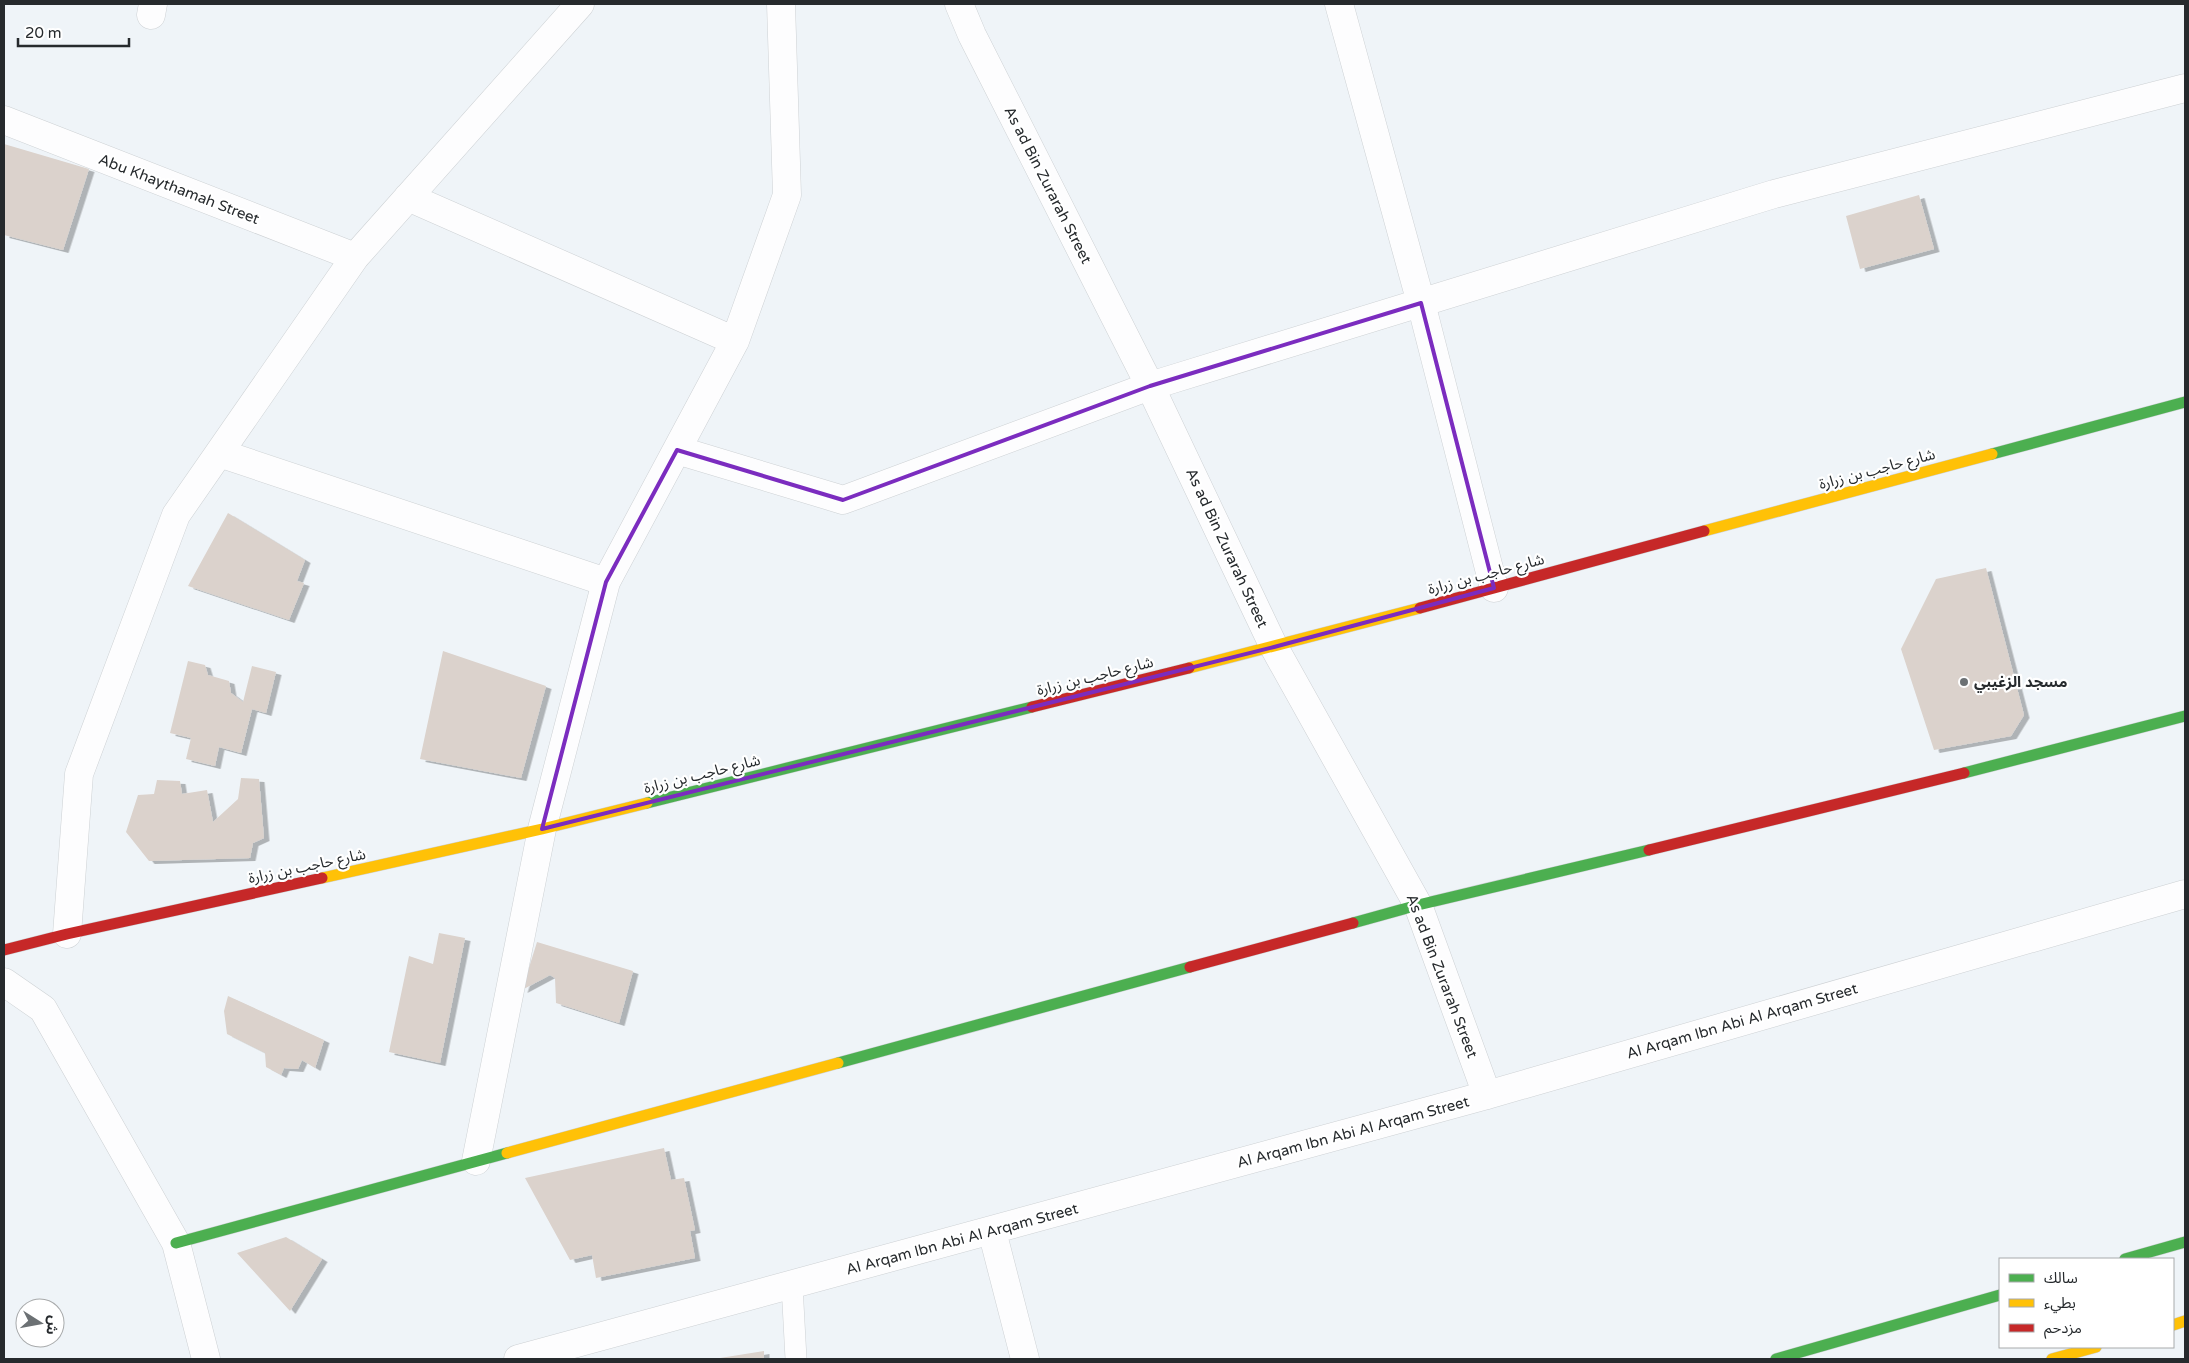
<svg xmlns="http://www.w3.org/2000/svg" width="2189" height="1363" viewBox="0 0 2189 1363" font-family="'Varela Round','Noto Sans Arabic',sans-serif">
<defs>
<filter id="shadow"><feDropShadow dx="5.5" dy="3" stdDeviation="0" flood-color="#0004"/></filter>
</defs>
<rect width="100%" height="100%" fill="#eff4f8"/>
<path fill="#dbd2cc" filter="url(#shadow)" d="M4,144L89,169L63,250L4,235Z
M1919,195L1934,249L1860,269L1846,216Z
M228,513L305,560L297,581L304,583L289,620L188,586Z
M1986,568L2024,715L2011,736L1934,750L1901,649L1936,579Z
M443,651L546,686L521,778L420,759Z
M188,661L205,665L208,675L229,681L231,693L243,702L252,666L276,672L266,713L252,709L241,753L219,747L215,766L186,759L191,738L170,733Z
M241,778L259,779L264,838L253,843L250,858L149,861L126,832L138,795L154,794L157,780L180,781L182,794L207,790L213,822L238,799Z
M439,933L465,938L440,1063L389,1052L409,956L433,964Z
M537,942L633,971L619,1023L556,1003L555,978L550,975L522,990Z
M228,996L324,1040L315,1068L302,1060L298,1069L284,1068L281,1075L266,1067L265,1053L227,1034L224,1011Z
M664,1148L671,1180L684,1178L695,1230L690,1231L695,1258L596,1278L592,1255L570,1260L525,1178Z
M286,1237L322,1259L290,1311L237,1253Z
M764,1351V1359H720V1358Z"/>
<g fill="none" stroke-linecap="round" stroke-linejoin="round">
<g stroke="#cdd1d4" stroke-width="22">
<path id="lane" d="M792,1285L796,1359"/>
</g>
<g stroke="#cdd1d4" stroke-width="29">
<path id="street" d="M959,4L972,35L1150,386L1274,647L1418,905L1487,1095
M1339,4L1421,303L1494,588
M151,15L153,4
M4,120L355,257
M408,197L735,341
M677,450L843,500L1150,386L1774,194L2185,88
M219,453L606,582
M67,934L79,774L176,515L355,257L580,4
M4,982L43,1009L176,1243L206,1359
M476,1161L542,829L606,582L735,341L787,195L781,4
M992,1231L1025,1359
M518,1359L1487,1095L2185,894"/>
</g>
<g stroke="#cdd1d4" stroke-width="12">
<path id="fast" d="M1992,454L2185,402
M1964,773L2185,716
M647,803L1032,707
M1353,923L1418,905L1649,850
M838,1063L1190,967
M176,1243L507,1153
M2125,1259L2185,1242
M1776,1359L2000,1295"/>
</g>
<g stroke="#cdd1d4" stroke-width="12">
<path id="slow" d="M1704,531L1992,454
M1189,668L1420,608
M322,878L542,829L647,803
M507,1153L838,1063
M2173,1325L2185,1321
M2052,1359L2096,1347"/>
</g>
<g stroke="#cdd1d4" stroke-width="12">
<path id="jam" d="M1420,608L1704,531
M1032,707L1189,668
M1649,850L1964,773
M4,950L67,934L322,878
M1190,967L1353,923"/>
</g>
<use href="#lane" stroke="#fdfdfe" stroke-width="21"/>
<use href="#street" stroke="#fdfdfe" stroke-width="28"/>
<use href="#fast" stroke="#4caf50" stroke-width="11"/>
<use href="#slow" stroke="#ffc107" stroke-width="11"/>
<use href="#jam" stroke="#c62828" stroke-width="11"/>
</g>
<path fill="none" stroke="#7b2cbf" stroke-width="4" stroke-linejoin="round" d="M1421,303L1494,588L1274,647L542,829L606,582L677,450L843,500L1150,386Z"/>
<circle fill="#6c7174" stroke="#fff" stroke-width="2" cx="1964" cy="682" r="5"/>
<g text-anchor="middle" stroke-width="4.5" stroke-linejoin="round" paint-order="stroke">
<g font-size="15" fill="#262a2d" stroke="#fff">
<text transform="translate(1048 185) rotate(63)" y="5">As ad Bin Zurarah Street</text>
<text transform="translate(179 189) rotate(21)" y="5">Abu Khaythamah Street</text>
<text transform="translate(1877 469) rotate(-15)" y="5">شارع حاجب بن زرارة</text>
<text transform="translate(1227 548) rotate(65)" y="5">As ad Bin Zurarah Street</text>
<text transform="translate(1486 574) rotate(-15)" y="5">شارع حاجب بن زرارة</text>
<text transform="translate(1095 676) rotate(-14)" y="5">شارع حاجب بن زرارة</text>
<text transform="translate(702 774) rotate(-14)" y="5">شارع حاجب بن زرارة</text>
<text transform="translate(307 866) rotate(-12)" y="5">شارع حاجب بن زرارة</text>
<text transform="translate(1442 976) rotate(69)" y="5">As ad Bin Zurarah Street</text>
<text transform="translate(1742 1021) rotate(-16)" y="5">Al Arqam Ibn Abi Al Arqam Street</text>
<text transform="translate(1353 1132) rotate(-15)" y="5">Al Arqam Ibn Abi Al Arqam Street</text>
<text transform="translate(962 1239) rotate(-15)" y="5">Al Arqam Ibn Abi Al Arqam Street</text>
</g>
<g font-size="15" font-weight="bold" fill="#262a2d" stroke="#fff" text-anchor="start">
<text x="1974" y="687">مسجد الزغيبي</text>
</g>
</g>
<rect width="2189" height="1363" fill="none" stroke="#262a2d" stroke-width="10"/>
<rect x="1999" y="1258" width="175" height="90" fill="#ffffff" stroke="#a8aaab"/>
<rect x="2009" y="1274" width="25" height="8" fill="#4caf50" stroke="#a8aaab"/>
<text x="2044" y="1283" font-size="15" fill="#262a2d">سالك</text>
<rect x="2009" y="1299" width="25" height="8" fill="#ffc107" stroke="#a8aaab"/>
<text x="2044" y="1308" font-size="15" fill="#262a2d">بطيء</text>
<rect x="2009" y="1324" width="25" height="8" fill="#c62828" stroke="#a8aaab"/>
<text x="2044" y="1333" font-size="15" fill="#262a2d">مزدحم</text>
<g transform="translate(40 1323) rotate(101)"><circle r="24" fill="#ffffff" stroke="#a8aaab"/>
<path d="M0-4L9 19L0 12L-9 19Z" fill="#6c7174"/>
<text y="-8" font-size="14" font-weight="bold" text-anchor="middle" fill="#262a2d">ش</text>
</g>
<path d="M18 38v8h111v-8" fill="none" stroke="#262a2d" stroke-width="2.5"/>
<text x="25" y="38" font-size="15" fill="#262a2d" stroke="#ffffff" stroke-width="4" paint-order="stroke">20 m</text>
</svg>
